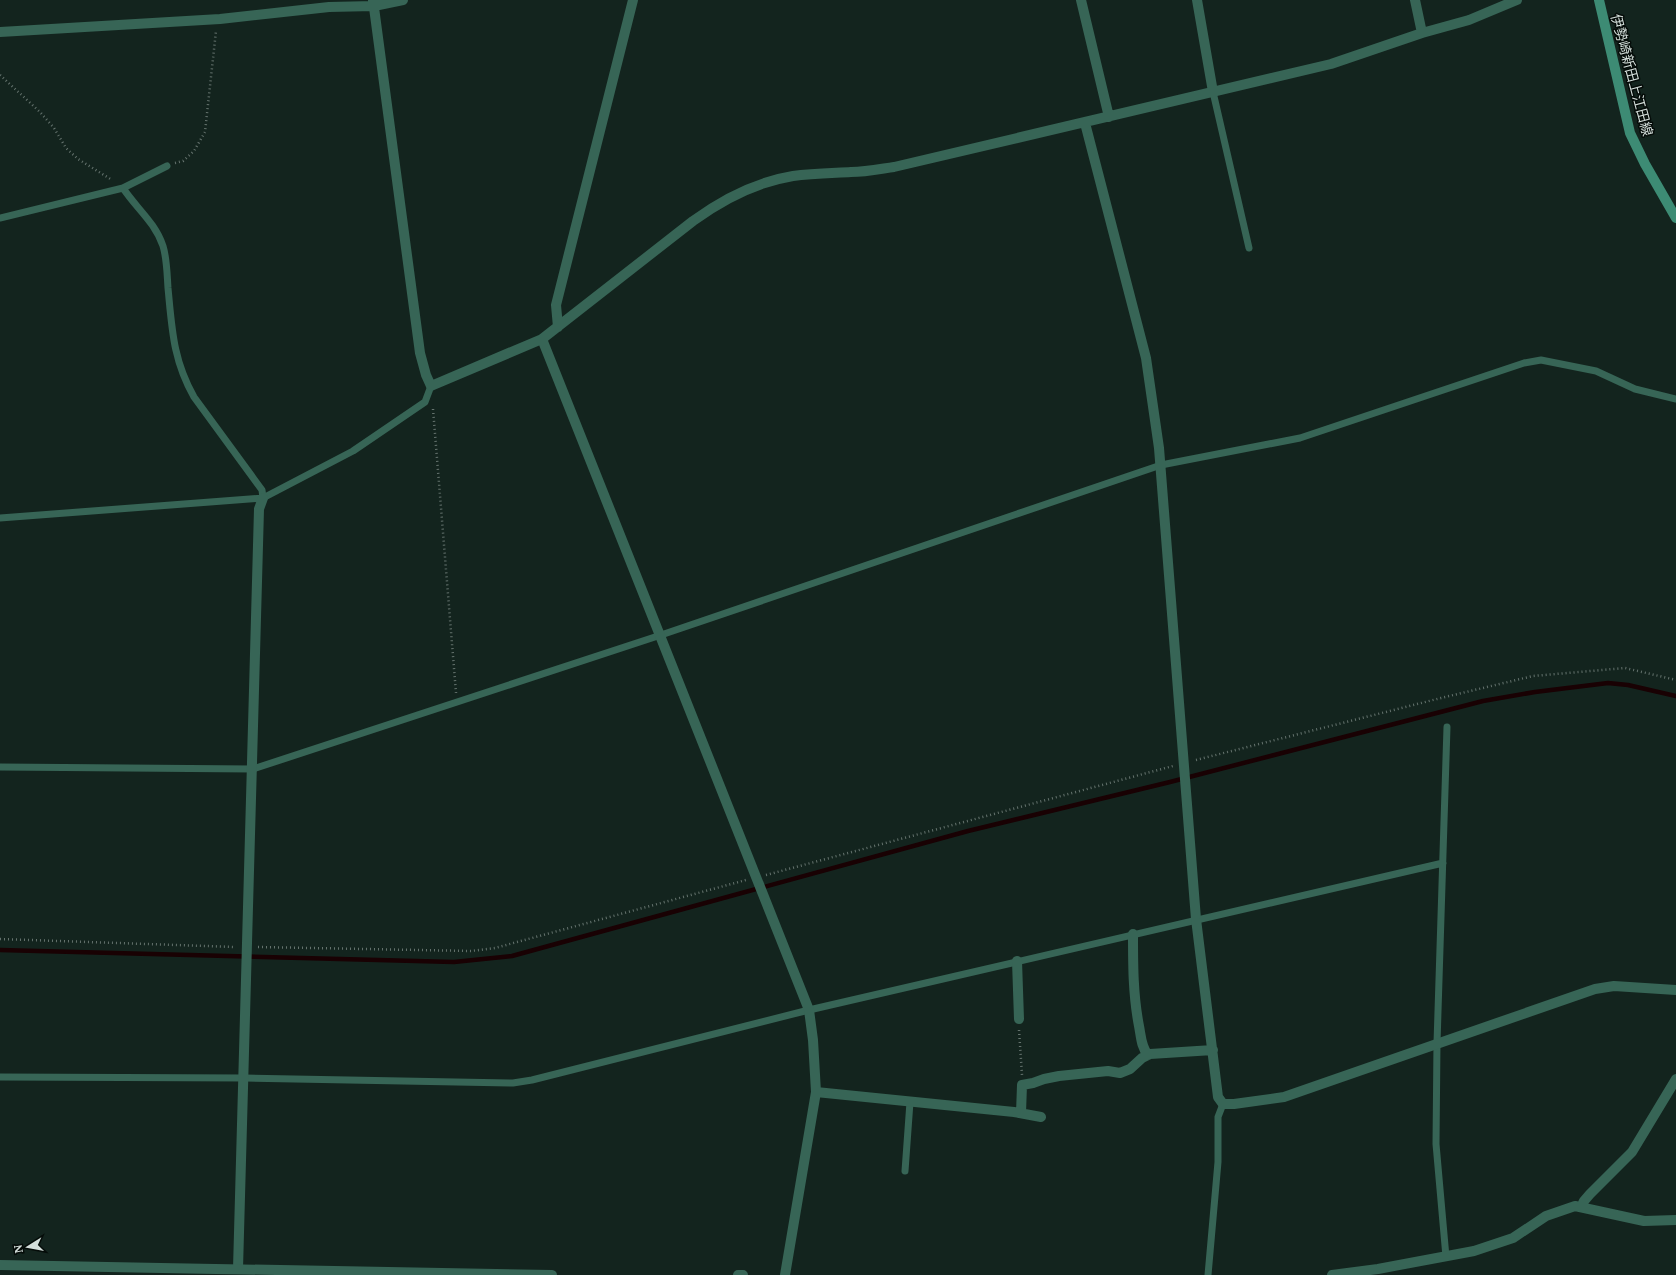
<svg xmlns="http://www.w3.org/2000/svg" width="1676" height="1275" viewBox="0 0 1676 1275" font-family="'PT Serif','Noto Sans JP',serif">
<rect width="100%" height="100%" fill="#13241e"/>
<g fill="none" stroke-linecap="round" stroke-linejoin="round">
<path stroke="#190103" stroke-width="4.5" d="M0,950L454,962L512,956L968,831L1170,782L1483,701L1535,692L1608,683L1628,685L1676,696"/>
<path stroke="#65736e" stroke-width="2.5" stroke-dasharray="1 3" stroke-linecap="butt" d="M0,75L40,112L54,128L66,148L78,159L112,180
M175,163L183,161L194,151L205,132L216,31
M433,409L456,693
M1196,760L1441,698L1533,676L1625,668L1676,680
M766,875L1173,766
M0,939L235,947
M258,947L471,951L495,948L746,880
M1019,1030L1022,1075"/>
<path stroke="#376556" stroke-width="7" d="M1213,92L1249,248
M123,188C136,208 155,222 163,246C167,259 167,274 168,288C172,329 173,360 194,397L262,490L263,498
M0,218L123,188L167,166
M0,518L263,498L353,451L425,402L431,386
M0,767L253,769L661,635L1161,465L1300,438L1524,363L1541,360L1596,371L1635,389L1676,399
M0,1077L245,1078L513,1083L532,1080L809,1010L1443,863
M905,1171L910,1102
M1446,1257L1436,1144L1437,1043L1447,727
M1208,1275L1218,1162V1117L1223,1104"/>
<path stroke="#376556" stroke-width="10" d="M373,0L420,353L426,375L431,386L542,339L693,221C723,199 756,182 793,176C812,173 832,173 851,172C866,172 880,169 894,167L1331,64L1422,33L1469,20L1517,0
M1081,0L1109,117
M1197,0L1213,92
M1415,0L1422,33
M0,32L220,19L329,7L374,6L403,0
M1085,123L1146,358L1159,448L1196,919L1218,1097L1223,1104H1234L1284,1097L1595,989L1614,986L1676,990
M558,327L556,305L633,0
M542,339L809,1010L813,1040L816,1092L785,1275
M1133,934C1133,965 1133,995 1139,1026C1141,1036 1141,1047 1148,1055
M1017,961L1019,1019
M816,1092L1014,1112L1041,1117
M1021,1113L1022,1085L1033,1083L1044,1079L1059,1076L1108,1071L1120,1073L1130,1069L1142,1058L1150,1054L1213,1050
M1581,1207L1584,1201L1590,1194L1632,1152L1676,1079
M238,1269L259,509L263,498
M1332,1275L1378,1269L1474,1251L1513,1238L1546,1216L1575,1206L1644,1221L1676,1220"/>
<path stroke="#376556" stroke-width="10" d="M0,1265L552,1275
M738,1275H743"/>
<path stroke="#3d8b74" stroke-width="10" d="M1599,0L1630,133L1645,164L1676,218"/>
</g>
<g text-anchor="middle" stroke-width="3" stroke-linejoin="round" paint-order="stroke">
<g font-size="14" fill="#d4dfdb" stroke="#050c09">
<text transform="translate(1632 75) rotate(75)" y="5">伊勢崎新田上江田線</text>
</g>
</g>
<g transform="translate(28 1247) rotate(259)" stroke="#050c09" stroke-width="3" paint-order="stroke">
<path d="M0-3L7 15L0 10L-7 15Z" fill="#d4dfdb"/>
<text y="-6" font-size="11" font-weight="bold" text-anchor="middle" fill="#d4dfdb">N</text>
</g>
</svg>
